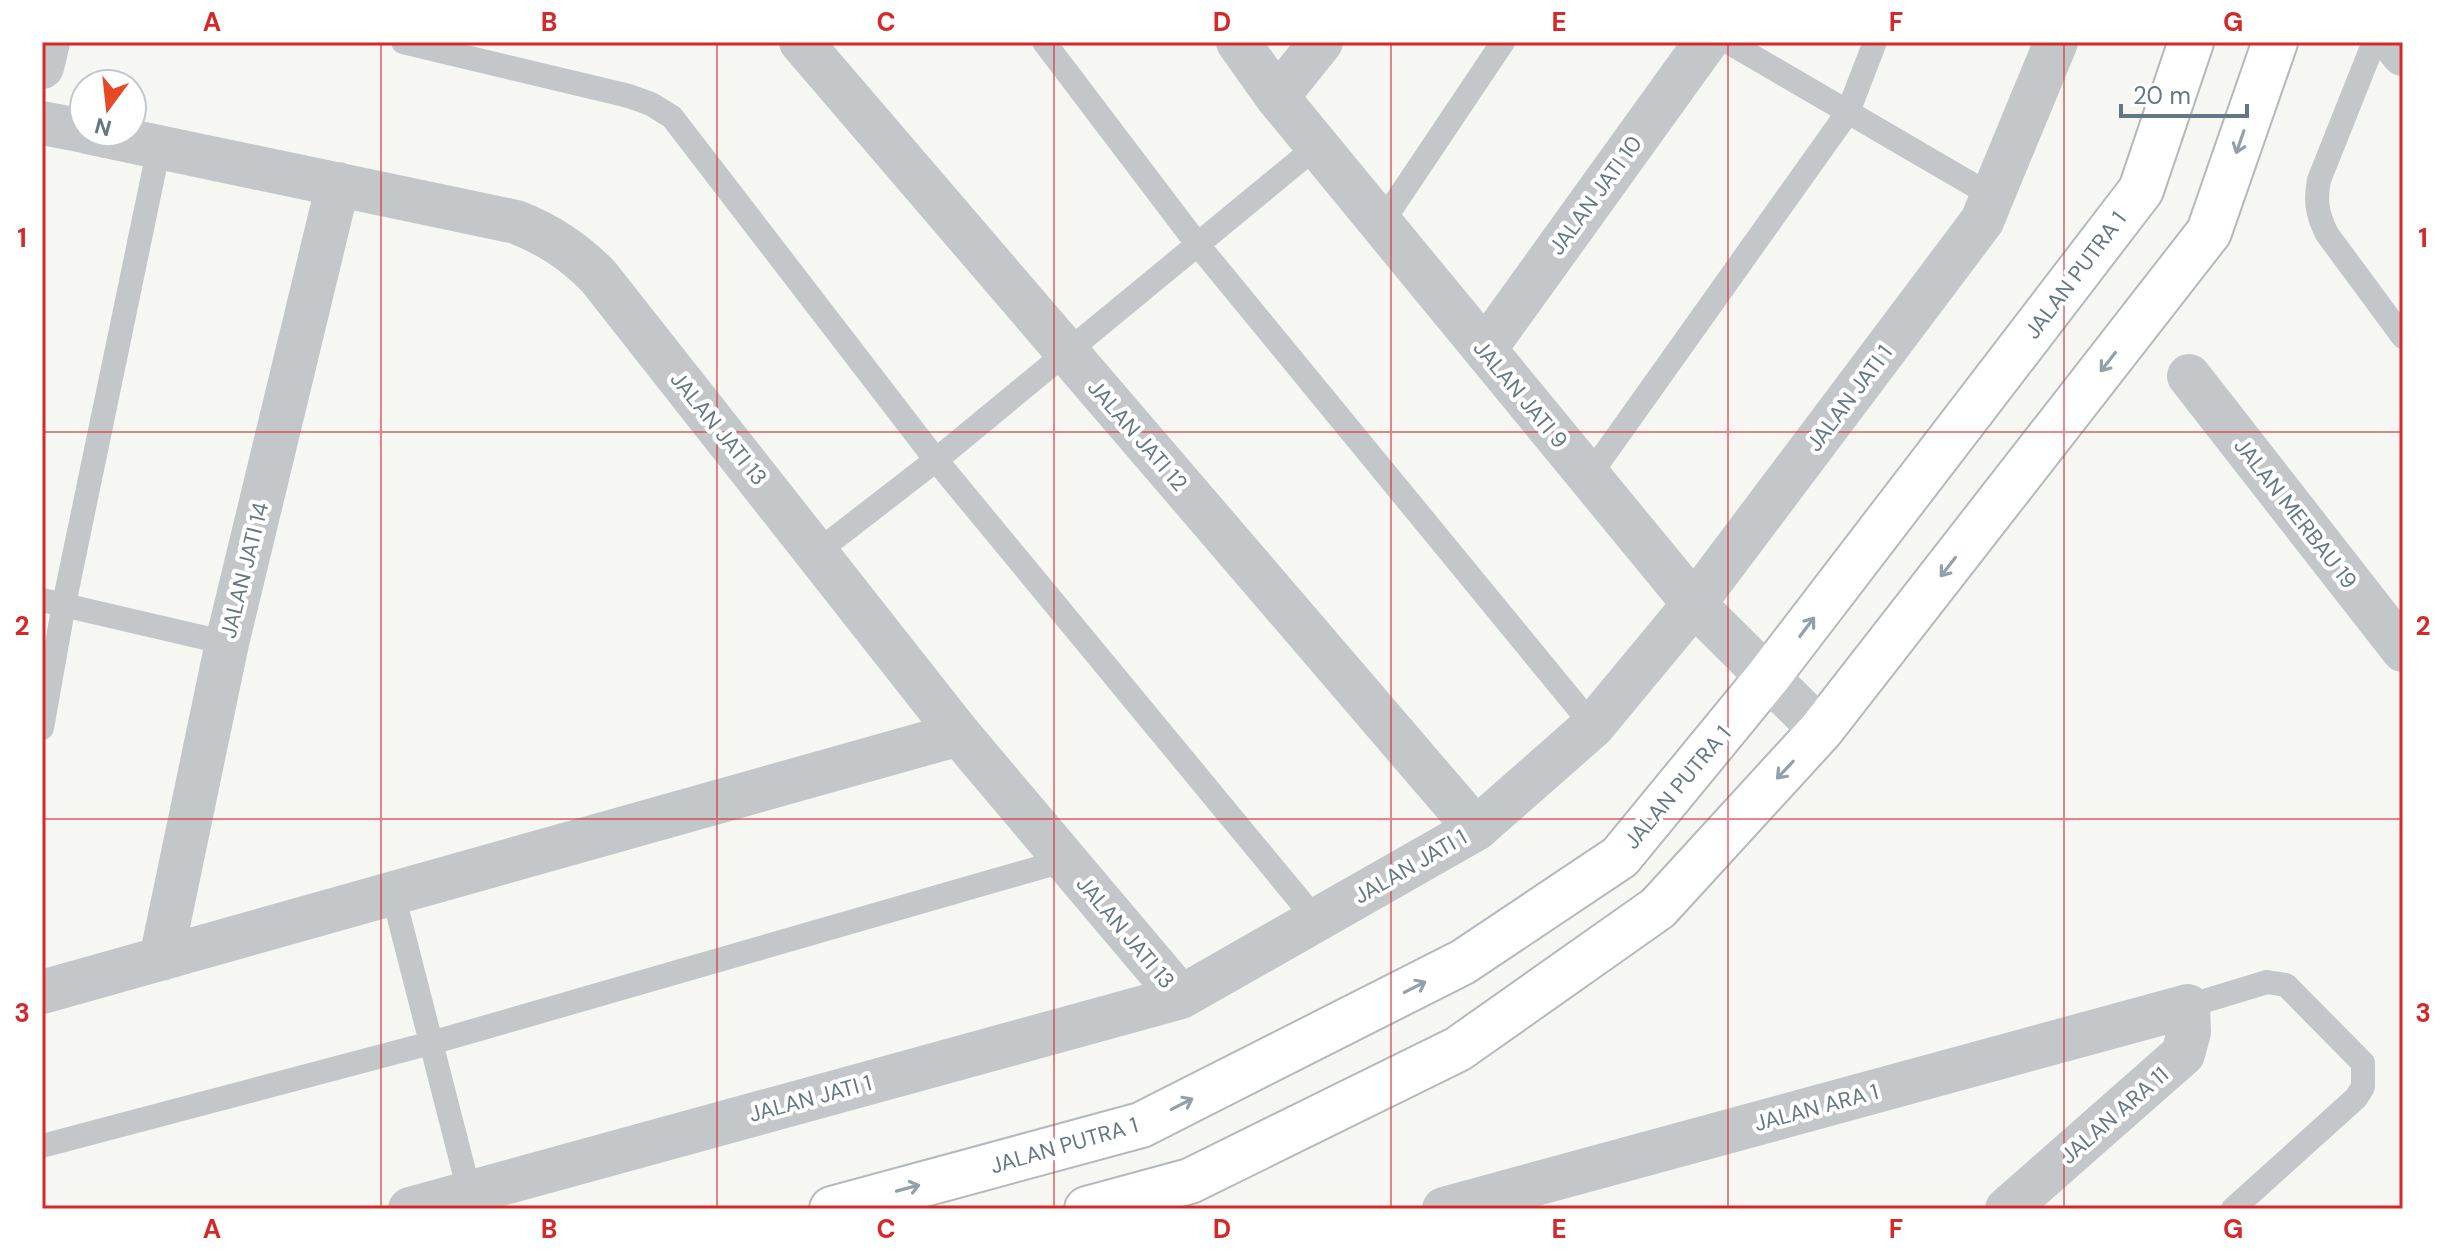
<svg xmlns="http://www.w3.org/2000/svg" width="2445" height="1251" viewBox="0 0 2445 1251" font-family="'DM Sans',sans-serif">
<rect width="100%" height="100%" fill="#f6f6f2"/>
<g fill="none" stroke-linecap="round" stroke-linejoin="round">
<g stroke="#b3b9bd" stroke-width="48">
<path id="secondary" d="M832,1209L1141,1125L1463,962L1620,857L1767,678L2141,190L2191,42
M1087,1209L1190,1181L1458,1049L1658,908L1821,730L2209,232L2275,42"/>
</g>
<path stroke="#c3c7ca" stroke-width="24" d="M403,42L629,96L651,104L672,117L936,460L1316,920
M1044,42L1198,245L1593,726
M1728,42L1992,196
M2374,42L2319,180C2315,201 2317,214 2327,234L2403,337
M1381,224L1503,42
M1589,476L1848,112L1875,42
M817,552L936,460L1317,146
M42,600L227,643
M42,728L64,604L159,147
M393,894L469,1191
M2188,1006L2267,982L2286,985L2363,1063V1087L2356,1098L2233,1209
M42,1146L431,1043L1066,860"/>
<path stroke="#c3c7ca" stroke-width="44" d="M801,42L1476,829
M1238,42L1277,97L1694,604L1821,730
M2393,42L2403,54
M42,67L48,42
M1277,97L1321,42
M42,123L84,131
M87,132L516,222C549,235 573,251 598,276L959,734L1181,997
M1485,349L1706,42
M2189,376L2403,650
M161,959L227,643L338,184
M42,992L959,734
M410,1209L1181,997L1476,829L1593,726L1694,604L1982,221L2056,42
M1444,1209L2188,1006L2189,1032L2183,1054L2007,1209"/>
<use href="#secondary" stroke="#fff" stroke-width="44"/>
</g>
<defs><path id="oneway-shaft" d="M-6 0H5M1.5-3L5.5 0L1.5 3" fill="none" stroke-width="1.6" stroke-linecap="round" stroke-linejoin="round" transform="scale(2)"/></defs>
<g stroke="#92a0a9">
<use href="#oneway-shaft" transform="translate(2240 142) rotate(109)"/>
<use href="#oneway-shaft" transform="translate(2108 362) rotate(128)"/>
<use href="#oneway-shaft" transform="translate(1948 567) rotate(128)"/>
<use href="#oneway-shaft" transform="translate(1807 627) rotate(-53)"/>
<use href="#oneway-shaft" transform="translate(1785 770) rotate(133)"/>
<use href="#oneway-shaft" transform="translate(1415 987) rotate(-27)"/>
<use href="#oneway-shaft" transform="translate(1182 1104) rotate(-27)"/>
<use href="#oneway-shaft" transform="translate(908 1188) rotate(-15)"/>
</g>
<path fill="none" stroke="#d62828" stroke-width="2" stroke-opacity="0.55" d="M381,42V1209M717,42V1209M1054,42V1209M1391,42V1209M1728,42V1209M2064,42V1209M42,432H2403M42,819H2403"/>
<g text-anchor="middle" stroke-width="8" stroke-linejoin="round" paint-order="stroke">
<g font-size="22" fill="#647784" stroke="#fff">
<text transform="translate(1595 195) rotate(-54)" y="8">JALAN JATI 10</text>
<text transform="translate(2075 275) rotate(-53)" y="8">JALAN PUTRA 1</text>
<text transform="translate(1521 394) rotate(50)" y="8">JALAN JATI 9</text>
<text transform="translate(1849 398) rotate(-53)" y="8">JALAN JATI 1</text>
<text transform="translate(719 428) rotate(51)" y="8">JALAN JATI 13</text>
<text transform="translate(1138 435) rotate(49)" y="8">JALAN JATI 12</text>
<text transform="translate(2296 513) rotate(52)" y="8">JALAN MERBAU 19</text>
<text transform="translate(244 570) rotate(-76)" y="8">JALAN JATI 14</text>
<text transform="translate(1677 787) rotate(-50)" y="8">JALAN PUTRA 1</text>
<text transform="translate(1410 866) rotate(-30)" y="8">JALAN JATI 1</text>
<text transform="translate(1126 932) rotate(50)" y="8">JALAN JATI 13</text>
<text transform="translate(810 1098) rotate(-15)" y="8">JALAN JATI 1</text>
<text transform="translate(1816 1107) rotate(-15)" y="8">JALAN ARA 1</text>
<text transform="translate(2114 1115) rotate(-41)" y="8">JALAN ARA 11</text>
<text transform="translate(1064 1145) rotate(-16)" y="8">JALAN PUTRA 1</text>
</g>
</g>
<rect width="2445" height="1251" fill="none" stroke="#ffffff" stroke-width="88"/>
<g transform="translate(108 108) rotate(195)"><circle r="38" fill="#ffffff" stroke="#c1c9ce" stroke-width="2"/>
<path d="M0-6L14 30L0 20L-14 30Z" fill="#e74922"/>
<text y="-12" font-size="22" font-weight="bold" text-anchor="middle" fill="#647784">N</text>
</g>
<path d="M2121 104v12h126v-12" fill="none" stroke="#647784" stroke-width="4"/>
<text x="2133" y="104" font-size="24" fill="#647784" stroke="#ffffff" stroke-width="6" paint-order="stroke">20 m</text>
<rect x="44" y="44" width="2357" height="1163" fill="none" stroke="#d62828" stroke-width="3"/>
<g font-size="26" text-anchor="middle" font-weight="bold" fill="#d62828">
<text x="212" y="31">A</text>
<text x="549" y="31">B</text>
<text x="886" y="31">C</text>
<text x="1222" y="31">D</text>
<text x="1559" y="31">E</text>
<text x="1896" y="31">F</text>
<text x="2233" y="31">G</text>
<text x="22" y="247">1</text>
<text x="2423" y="247">1</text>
<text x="22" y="635">2</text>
<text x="2423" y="635">2</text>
<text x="22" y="1022">3</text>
<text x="2423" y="1022">3</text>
<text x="212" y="1238">A</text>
<text x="549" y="1238">B</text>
<text x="886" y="1238">C</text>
<text x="1222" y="1238">D</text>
<text x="1559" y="1238">E</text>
<text x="1896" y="1238">F</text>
<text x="2233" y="1238">G</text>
</g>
</svg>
